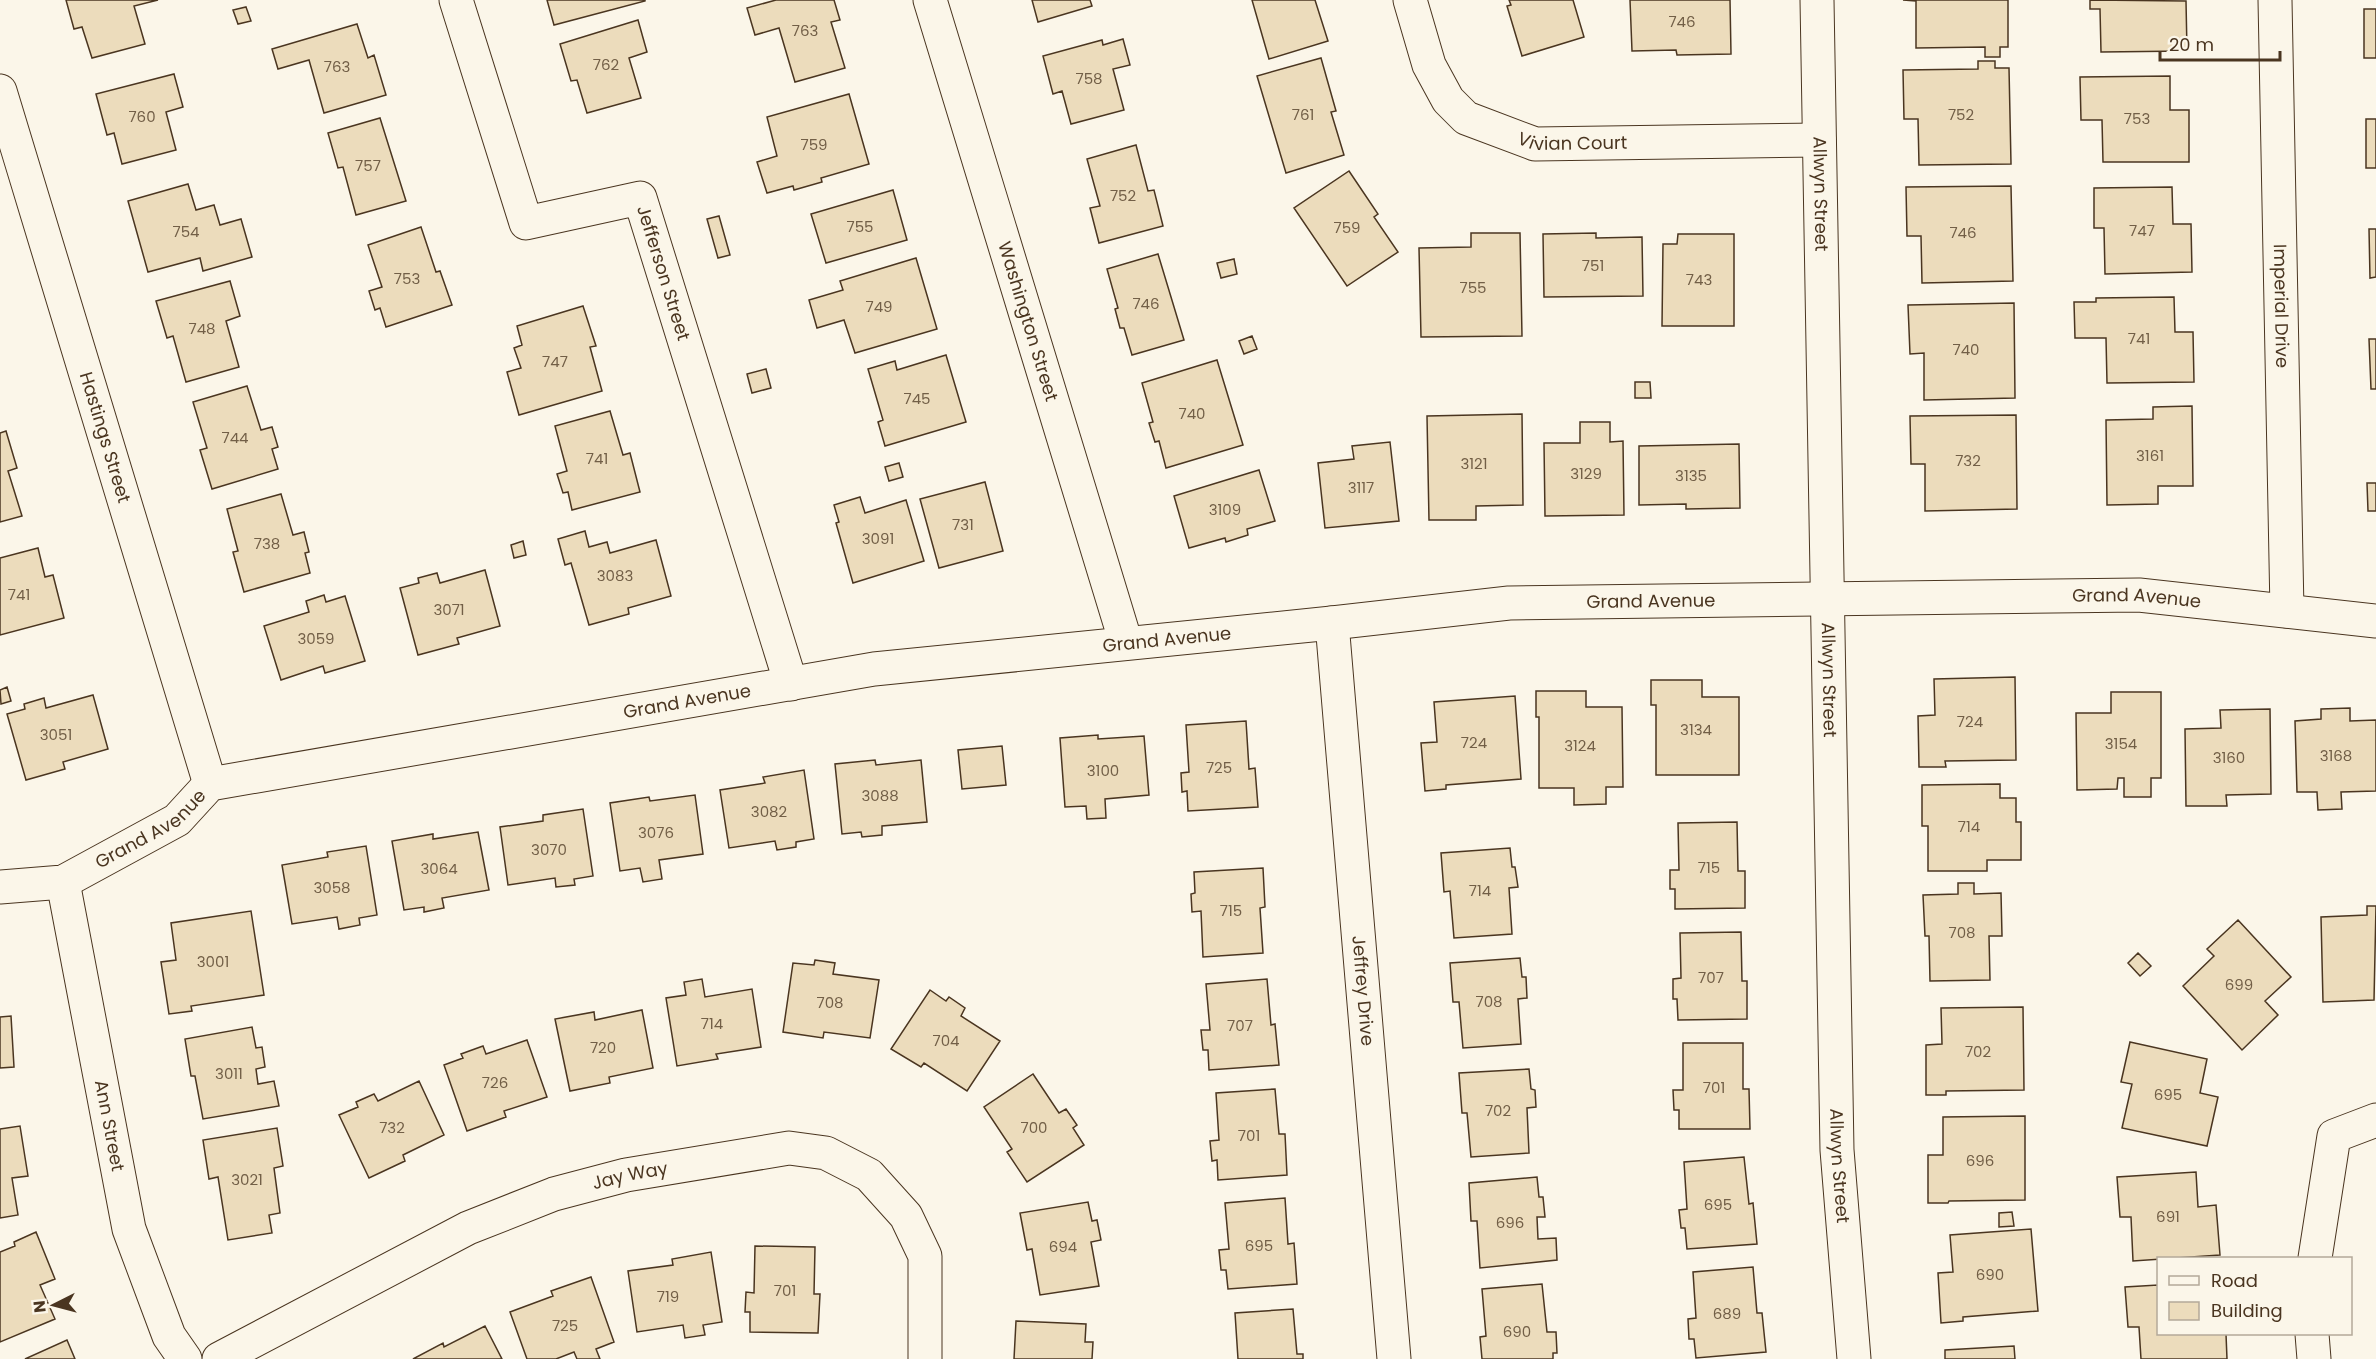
<svg xmlns="http://www.w3.org/2000/svg" width="2376" height="1359" viewBox="0 0 2376 1359" font-family="Poppins,sans-serif">
<rect width="100%" height="100%" fill="#fbf6e9"/>
<path fill="#ecdcbc" stroke="#4a3520" stroke-width="1.5" d="M66,0H158L134,6L145,44L92,58L82,27L74,29Z
M547,0H645V1L554,25Z
M776,0H834L840,20L831,22L845,68L795,82L779,28L755,35L747,8Z
M1032,0H1090L1092,6L1038,22Z
M1252,0H1315L1328,41L1269,59Z
M1509,0H1573L1584,37L1522,56L1507,6L1511,5Z
M1630,0H1730L1731,54L1677,55L1676,50L1632,51Z
M1903,0H2008V47H2000V57H1985V47L1916,48V1Z
M2090,0L2186,1L2187,51L2101,52L2100,9H2090Z
M246,7L251,21L238,24L233,10Z
M2364,9H2376V58H2364Z
M638,20L647,52L629,58L641,98L587,113L577,80L571,81L560,44Z
M357,24L368,58L374,55L386,95L324,113L309,60L278,69L272,49Z
M1123,39L1130,65L1113,69L1124,110L1071,124L1062,91L1053,94L1043,56L1102,40L1103,45Z
M1321,58L1336,111L1331,112L1344,155L1286,173L1257,76Z
M1978,61H1995V68H2009L2011,164L1919,165L1918,119H1904L1903,70L1978,69Z
M174,74L183,107L166,112L176,150L122,164L114,133L107,135L96,94Z
M2170,76V110H2189V162H2103L2102,120H2081L2080,77Z
M849,94L869,164L821,178L822,182L794,190L793,186L767,193L757,162L777,156L767,117Z
M380,118L406,201L356,215L343,167L338,168L328,133Z
M2366,119H2376V168H2366Z
M1136,145L1148,191L1154,190L1163,226L1099,243L1090,208L1100,206L1087,159Z
M1349,171L1378,214L1374,217L1398,252L1347,286L1294,208Z
M188,184L196,210L214,205L220,225L241,219L252,257L203,271L200,258L148,272L128,201Z
M2011,186L2013,281L1922,283L1921,236H1907L1906,187Z
M2172,187L2173,224H2191L2192,272L2105,274L2104,228H2094V188Z
M893,190L907,240L826,263L811,214Z
M719,216L730,255L718,258L707,219Z
M421,227L436,272L440,271L452,305L386,327L380,308L375,310L369,291L382,287L368,245Z
M2369,229H2376V277L2370,278Z
M1471,233H1520L1522,336L1421,337L1419,248L1471,247Z
M1596,233V238L1642,237L1643,296L1544,297L1543,234Z
M1678,234H1734V326H1662L1663,244H1677Z
M1158,254L1184,340L1132,355L1124,328H1120L1115,309L1118,308L1107,269Z
M916,258L937,329L855,353L844,320L817,328L809,300L843,290L840,281Z
M1234,259L1237,274L1221,278L1217,263Z
M230,281L240,316L226,321L239,367L186,382L173,336L167,338L156,301Z
M2174,297L2175,332H2193L2194,382L2107,383L2106,338H2075L2074,302H2096V298Z
M2014,303L2015,398L1924,400V353L1910,354L1908,305Z
M583,306L596,346L590,347L602,391L519,415L507,372L521,368L514,348L522,345L517,326Z
M1252,336L1257,349L1244,354L1239,341Z
M2369,339H2376V389H2371Z
M946,355L966,422L885,446L878,422L883,420L868,369L895,361L897,370Z
M1217,360L1243,445L1166,468L1159,441L1155,442L1149,423L1153,422L1142,383Z
M766,369L771,388L752,393L747,374Z
M1635,382H1650L1651,398H1635Z
M247,386L261,430L272,427L278,447L272,449L278,469L212,489L200,450L207,448L193,402Z
M2192,406L2193,486H2158V504L2107,505L2106,420L2153,419V407Z
M610,411L623,455L630,453L640,492L572,510L568,492L563,493L557,474L567,471L555,426Z
M1522,414L1523,505L1476,506V520H1429L1427,416Z
M2016,415L2017,509L1925,511V464H1911L1910,416Z
M1580,422H1610V442L1623,441L1624,515L1545,516L1544,443H1580Z
M6,431L17,468L8,471L22,516L0,522V433Z
M1390,442L1399,521L1325,528L1318,463L1354,459L1352,446Z
M1739,444L1740,508L1686,509V504L1639,505V446Z
M899,463L903,477L889,481L885,467Z
M1259,470L1275,521L1247,529L1248,535L1226,542L1225,538L1189,548L1174,496Z
M985,482L1003,551L939,568L920,499Z
M2367,483H2376V511H2368Z
M281,494L293,535L304,532L309,552L305,553L310,573L244,592L233,552L238,551L227,509Z
M860,497L865,513L906,500L924,561L853,583L836,523L839,522L834,505Z
M585,531L589,547L607,542L610,553L656,540L671,596L628,608L629,614L589,625L571,563L565,565L558,539Z
M523,541L526,555L514,558L511,545Z
M38,548L45,577L53,575L64,618L0,635V558Z
M485,570L500,626L457,638L459,644L418,655L400,588L419,583L418,578L437,573L440,583Z
M324,595L326,602L345,596L365,661L325,673L323,666L281,680L264,626L309,612L306,601Z
M2015,677L2016,760L1945,761L1946,767H1919L1918,716L1935,715L1934,679Z
M1651,680H1702V697H1739V775H1656V705H1651Z
M7,687L11,701L1,704L0,690Z
M1536,691H1586V707H1622L1623,787H1606V804L1574,805V788H1539V717H1536Z
M2111,692H2161V778H2151V797H2124V778H2118L2117,789L2077,790L2076,713H2111Z
M93,695L108,749L63,762L65,769L26,780L7,714L25,709L24,704L44,698L46,708Z
M1515,696L1521,779L1446,785V789L1425,791L1421,743L1437,742L1434,702Z
M2350,708V721L2376,720V791L2341,792L2342,809L2318,810L2317,792H2297L2295,721L2321,719V709Z
M2270,709L2271,794L2226,795L2227,806H2186L2185,729L2221,728L2220,710Z
M1246,721L1249,769L1255,768L1258,807L1188,811L1187,791L1182,792L1181,773L1189,772L1186,725Z
M1098,735V739L1144,736L1149,795L1105,799L1106,818L1087,819L1086,806L1065,807L1060,738Z
M1002,746L1006,785L962,789L958,750Z
M875,760L876,765L921,760L927,822L882,826V835L862,837L861,832L842,834L835,764Z
M804,770L814,839L796,842V847L777,850L775,841L729,848L720,790L765,783L763,777Z
M2000,784V798H2016V822H2021V860H1987V871H1928V826H1922V785Z
M695,795L703,854L659,860L662,879L643,882L640,868L620,871L610,803L649,797L650,801Z
M583,809L593,876L574,879L575,885L556,887L555,878L508,885L500,827L543,821V815Z
M1737,822L1738,871H1745V908L1675,909V889H1670V870H1679L1678,823Z
M478,832L489,890L442,898L444,908L424,912V907L404,910L392,841L433,834V839Z
M366,846L377,915L359,918L360,925L339,929L337,917L292,924L282,865L328,857L327,852Z
M1510,848L1512,867H1515L1518,887L1509,888L1512,934L1454,938L1450,891L1444,892L1441,853Z
M1263,868L1265,907L1260,908L1263,953L1203,957L1201,911L1192,912L1191,894L1195,893L1194,872Z
M1958,883H1974V894L2001,893L2002,936H1989L1990,980L1930,981L1929,936H1925L1923,895L1958,894Z
M2367,906H2376L2374,1000L2323,1002L2321,917L2367,915Z
M251,911L264,995L191,1006L192,1011L169,1014L161,962L176,960L171,923Z
M2238,920L2291,977L2265,1001L2278,1015L2242,1050L2183,986L2214,956L2207,949Z
M1741,932L1742,981H1747V1019L1678,1020L1677,999H1673V979L1681,978L1680,933Z
M2138,953L2151,966L2140,976L2128,963Z
M1520,958L1522,977H1526L1527,998L1518,999L1521,1044L1463,1048L1459,1002H1453L1450,963Z
M815,960L835,963L833,974L879,980L870,1038L824,1032L823,1038L783,1032L793,963L814,965Z
M702,979L705,997L752,989L761,1047L716,1054L718,1059L677,1066L666,998L686,995L684,982Z
M1267,979L1271,1025L1275,1024L1279,1065L1209,1070L1208,1050H1203L1201,1030H1210L1206,984Z
M930,990L946,1001L949,997L965,1008L961,1016L1000,1041L967,1091L924,1063L921,1067L891,1049Z
M2023,1007L2024,1090L1946,1091V1095H1926V1045L1942,1044L1941,1008Z
M642,1010L653,1068L609,1077L610,1083L570,1091L555,1019L594,1012L595,1020Z
M11,1016L14,1067L0,1068V1017Z
M252,1027L256,1048L262,1047L265,1067L256,1069L258,1084L274,1081L279,1106L203,1119L195,1076H191L185,1039Z
M527,1040L547,1097L504,1111L506,1117L467,1131L444,1065L463,1058L461,1054L483,1046L486,1054Z
M2130,1042L2207,1059L2200,1093L2218,1097L2207,1146L2122,1128L2132,1084L2121,1082Z
M1683,1043H1743V1089H1749L1750,1129H1679V1110H1674L1673,1090H1683Z
M1529,1069L1531,1089L1535,1090L1536,1107L1527,1108L1529,1153L1471,1157L1467,1113H1462L1459,1073Z
M1033,1074L1059,1113L1066,1109L1077,1125L1073,1128L1084,1145L1027,1182L1007,1152L1012,1149L984,1107Z
M419,1081L444,1135L403,1155L405,1161L369,1178L339,1115L358,1107L356,1102L374,1094L378,1101Z
M1275,1089L1279,1134H1285L1287,1175L1218,1180L1217,1160L1212,1161L1210,1141L1219,1140L1216,1093Z
M2025,1116V1200L1949,1201L1948,1203H1928V1155H1943V1117Z
M20,1126L28,1176L12,1178L18,1215L0,1218V1129Z
M277,1128L283,1166L274,1168L280,1213L269,1215L272,1233L228,1240L218,1177L209,1179L203,1140Z
M1744,1157L1749,1204L1753,1203L1757,1244L1687,1249L1685,1228H1681L1679,1210L1687,1209L1684,1162Z
M2196,1172L2198,1207L2216,1205L2220,1255L2133,1261L2131,1217H2120L2117,1177Z
M1537,1177L1539,1197H1543L1545,1217H1537L1538,1239L1556,1238L1557,1260L1480,1268L1477,1221H1471L1469,1183Z
M1285,1198L1288,1244L1294,1243L1297,1284L1228,1289L1226,1270H1221L1219,1250L1229,1249L1225,1203Z
M1088,1202L1092,1221L1097,1220L1101,1240L1091,1242L1099,1286L1040,1295L1032,1249L1027,1250L1020,1213Z
M2012,1212L2014,1226L1999,1227V1213Z
M2031,1229L2038,1311L1963,1317V1321L1941,1323L1938,1273L1953,1272L1950,1235Z
M36,1232L55,1279L40,1285L55,1319L0,1342V1252L15,1246L14,1242Z
M755,1246L815,1247L814,1294H820L818,1333L750,1332V1312H745L746,1292L754,1293Z
M711,1252L722,1322L703,1325L705,1335L685,1338L683,1325L637,1332L628,1271L673,1265L672,1259Z
M1753,1267L1757,1313H1762L1766,1352L1696,1358L1694,1339H1689L1688,1319L1696,1318L1693,1272Z
M591,1277L614,1342L596,1349L600,1359H577L574,1352L556,1359H527L510,1312L553,1296L551,1291Z
M1542,1284L1547,1332H1556L1557,1353H1553V1359H1482L1480,1337L1486,1336L1482,1289Z
M2158,1285V1334H2226L2227,1359H2141L2139,1327H2128L2125,1287Z
M1293,1309L1297,1354H1303V1359H1238L1235,1313Z
M1016,1321L1086,1324L1085,1342H1093L1092,1359H1014Z
M485,1326L502,1359H413L443,1343L444,1347Z
M67,1340L75,1359H25Z
M2014,1346L2015,1359H1945V1350Z"/>
<g fill="none" stroke-linecap="round" stroke-linejoin="round">
<g stroke="#4a3520" stroke-width="35">
<g id="minor">
<path id="s1" d="M456,0L526,223L640,198L791,684"/>
<path id="s2" d="M930,0L1126,643"/>
<path id="s3" d="M1410,0L1429,65L1448,100L1466,118L1535,144L1819,140"/>
<path id="s4" d="M1817,0L1837,1150L1854,1359"/>
<path id="s5" d="M2275,0L2287,611"/>
<path id="s6" d="M0,91L210,784"/>
<path id="s7" d="M1332,623L1394,1359"/>
<path id="s8" d="M63,882L129,1229L169,1336L185,1359"/>
<path d="M2315,1258L2334,1136L2376,1120"/>
<path d="M2312,1334L2314,1359"/>
<path id="s9" d="M219,1359L468,1228L554,1194L626,1175L789,1148L826,1153L869,1175L906,1216L925,1256V1359"/>
</g>
</g>
<g stroke="#4a3520" stroke-width="35">
<g id="tertiary">
<path id="s10" d="M0,887L63,882L177,820L210,784L874,669L1332,623L1509,603L2139,595L2376,621"/>
</g>
</g>
<use href="#minor" stroke="#fbf6e9" stroke-width="33"/>
<use href="#tertiary" stroke="#fbf6e9" stroke-width="33"/>
</g>
<g text-anchor="middle" stroke-width="4.5" stroke-linejoin="round" paint-order="stroke">
<g font-size="15" fill="#725f47">
<text x="1682" y="27">746</text>
<text x="805" y="36">763</text>
<text x="606" y="70">762</text>
<text x="337" y="72">763</text>
<text x="1089" y="84">758</text>
<text x="1303" y="120">761</text>
<text x="1961" y="120">752</text>
<text x="142" y="122">760</text>
<text x="2137" y="124">753</text>
<text x="814" y="150">759</text>
<text x="368" y="171">757</text>
<text x="1123" y="201">752</text>
<text x="860" y="232">755</text>
<text x="1347" y="233">759</text>
<text x="2142" y="236">747</text>
<text x="186" y="237">754</text>
<text x="1963" y="238">746</text>
<text x="1593" y="271">751</text>
<text x="407" y="284">753</text>
<text x="1699" y="285">743</text>
<text x="1473" y="293">755</text>
<text x="1146" y="309">746</text>
<text x="879" y="312">749</text>
<text x="202" y="334">748</text>
<text x="2139" y="344">741</text>
<text x="1966" y="355">740</text>
<text x="555" y="367">747</text>
<text x="917" y="404">745</text>
<text x="1192" y="419">740</text>
<text x="235" y="443">744</text>
<text x="2150" y="461">3161</text>
<text x="597" y="464">741</text>
<text x="1968" y="466">732</text>
<text x="1474" y="469">3121</text>
<text x="1586" y="479">3129</text>
<text x="1691" y="481">3135</text>
<text x="1361" y="493">3117</text>
<text x="1225" y="515">3109</text>
<text x="963" y="530">731</text>
<text x="878" y="544">3091</text>
<text x="267" y="549">738</text>
<text x="615" y="581">3083</text>
<text x="19" y="600">741</text>
<text x="449" y="615">3071</text>
<text x="316" y="644">3059</text>
<text x="1970" y="727">724</text>
<text x="1696" y="735">3134</text>
<text x="56" y="740">3051</text>
<text x="1474" y="748">724</text>
<text x="2121" y="749">3154</text>
<text x="1580" y="751">3124</text>
<text x="2336" y="761">3168</text>
<text x="2229" y="763">3160</text>
<text x="1219" y="773">725</text>
<text x="1103" y="776">3100</text>
<text x="880" y="801">3088</text>
<text x="769" y="817">3082</text>
<text x="1969" y="832">714</text>
<text x="656" y="838">3076</text>
<text x="549" y="855">3070</text>
<text x="1709" y="873">715</text>
<text x="439" y="874">3064</text>
<text x="332" y="893">3058</text>
<text x="1480" y="896">714</text>
<text x="1231" y="916">715</text>
<text x="1962" y="938">708</text>
<text x="213" y="967">3001</text>
<text x="1711" y="983">707</text>
<text x="2239" y="990">699</text>
<text x="1489" y="1007">708</text>
<text x="830" y="1008">708</text>
<text x="712" y="1029">714</text>
<text x="1240" y="1031">707</text>
<text x="946" y="1046">704</text>
<text x="603" y="1053">720</text>
<text x="1978" y="1057">702</text>
<text x="229" y="1079">3011</text>
<text x="495" y="1088">726</text>
<text x="1714" y="1093">701</text>
<text x="2168" y="1100">695</text>
<text x="1498" y="1116">702</text>
<text x="392" y="1133">732</text>
<text x="1034" y="1133">700</text>
<text x="1249" y="1141">701</text>
<text x="1980" y="1166">696</text>
<text x="247" y="1185">3021</text>
<text x="1718" y="1210">695</text>
<text x="2168" y="1222">691</text>
<text x="1510" y="1228">696</text>
<text x="1259" y="1251">695</text>
<text x="1063" y="1252">694</text>
<text x="1990" y="1280">690</text>
<text x="785" y="1296">701</text>
<text x="668" y="1302">719</text>
<text x="1727" y="1319">689</text>
<text x="565" y="1331">725</text>
<text x="1517" y="1337">690</text>
</g>
<g font-size="18" fill="#4a3520" stroke="#fbf6e9">
<text dy="6" stroke="none"><textPath href="#s3" startOffset="244">Vivian Court</textPath></text>
<text dy="6" stroke="none"><textPath href="#s4" startOffset="194">Allwyn Street</textPath></text>
<text dy="6" stroke="none"><textPath href="#s1" startOffset="429">Jefferson Street</textPath></text>
<text dy="6" stroke="none"><textPath href="#s5" startOffset="306">Imperial Drive</textPath></text>
<text dy="6" stroke="none"><textPath href="#s2" startOffset="336">Washington Street</textPath></text>
<text dy="6" stroke="none"><textPath href="#s6" startOffset="362">Hastings Street</textPath></text>
<text dy="6" stroke="none"><textPath href="#s10" startOffset="2182">Grand Avenue</textPath></text>
<text dy="6" stroke="none"><textPath href="#s10" startOffset="1696">Grand Avenue</textPath></text>
<text dy="6" stroke="none"><textPath href="#s10" startOffset="1210">Grand Avenue</textPath></text>
<text dy="6" stroke="none"><textPath href="#s4" startOffset="680">Allwyn Street</textPath></text>
<text dy="6" stroke="none"><textPath href="#s10" startOffset="726">Grand Avenue</textPath></text>
<text dy="6" stroke="none"><textPath href="#s10" startOffset="166">Grand Avenue</textPath></text>
<text dy="6" stroke="none"><textPath href="#s7" startOffset="369">Jeffrey Drive</textPath></text>
<text dy="6" stroke="none"><textPath href="#s8" startOffset="248">Ann Street</textPath></text>
<text dy="6" stroke="none"><textPath href="#s4" startOffset="1166">Allwyn Street</textPath></text>
<text dy="6" stroke="none"><textPath href="#s9" startOffset="452">Jay Way</textPath></text>
</g>
</g>
<rect x="2157" y="1257" width="195" height="78" fill="#fbf6e9" stroke="#b4a999" stroke-width="1.5"/>
<rect x="2169" y="1276" width="30" height="9" fill="#fbf6e9" stroke="#b4a999" stroke-width="1.5"/>
<text x="2211" y="1287" font-size="18" fill="#4a3520">Road</text>
<rect x="2169" y="1302" width="30" height="18" fill="#ecdcbc" stroke="#b4a999" stroke-width="1.5"/>
<text x="2211" y="1317" font-size="18" fill="#4a3520">Building</text>
<g transform="translate(54 1305) rotate(264)" stroke="#fbf6e9" stroke-width="4.5" paint-order="stroke">
<path d="M0-4.5L10 22L0 15L-10 22Z" fill="#4a3520"/>
<text y="-9" font-size="16" font-weight="bold" text-anchor="middle" fill="#4a3520">N</text>
</g>
<path d="M2160 51v9h120v-9" fill="none" stroke="#4a3520" stroke-width="3"/>
<text x="2169" y="51" font-size="18" fill="#4a3520" stroke="#fbf6e9" stroke-width="4.5" paint-order="stroke">20 m</text>
</svg>
